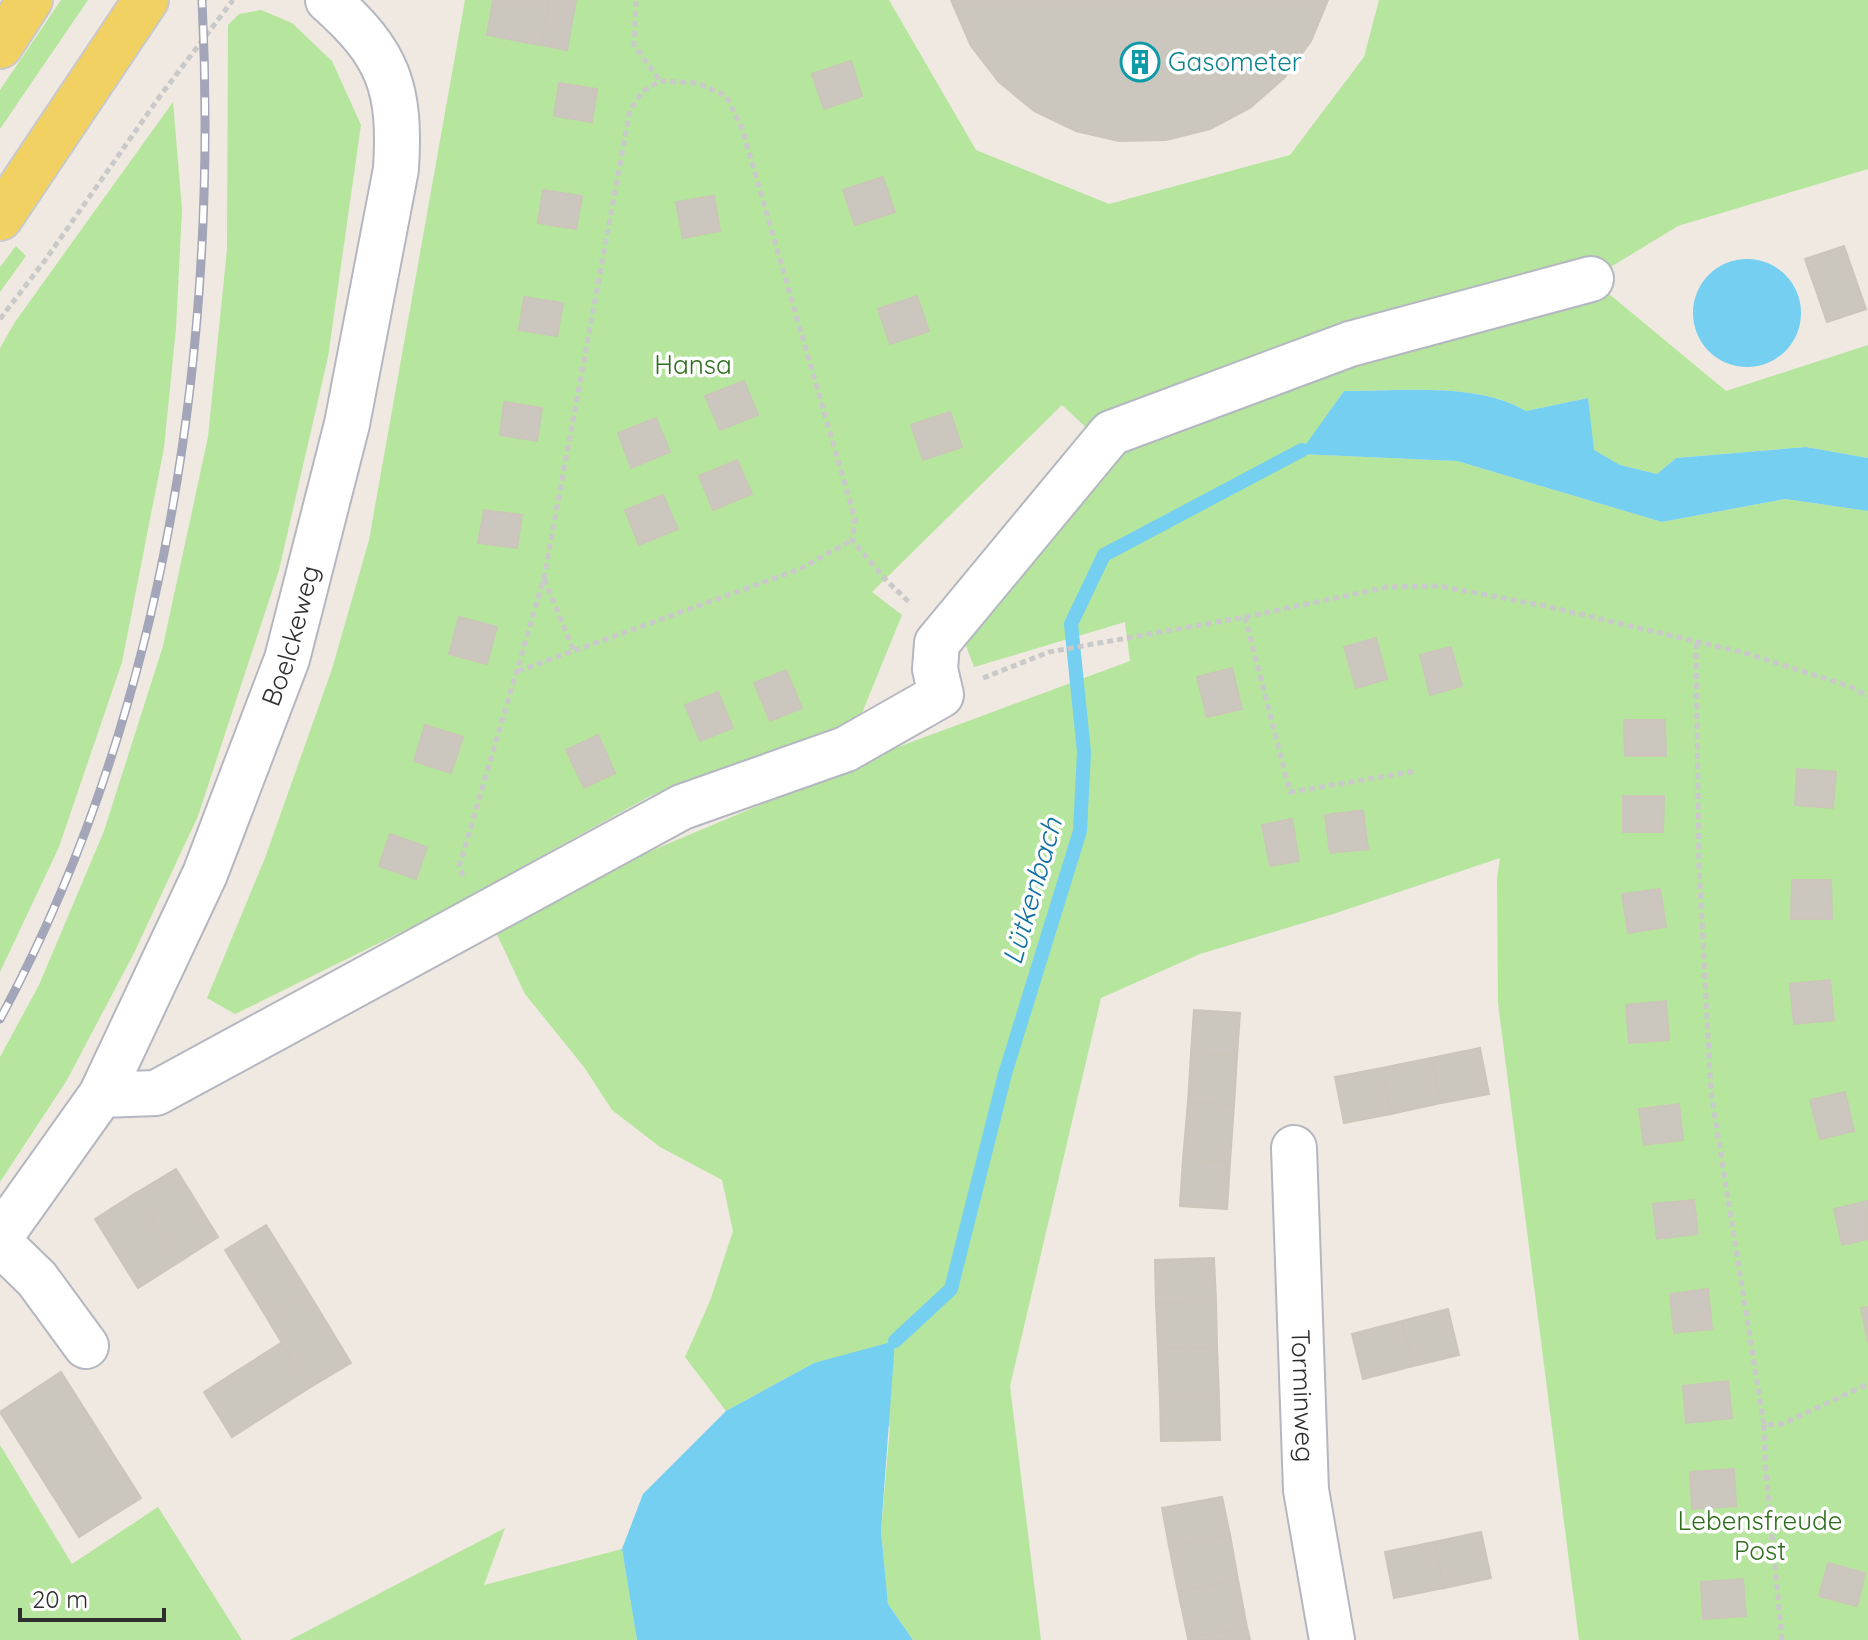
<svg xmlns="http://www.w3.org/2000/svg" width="1868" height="1640" viewBox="0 0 1868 1640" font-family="Quicksand,sans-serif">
<rect width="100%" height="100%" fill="#efe9e1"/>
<path fill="#b6e59e" d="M61,0H88L0,129V90Z
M465,0H889L976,150L1109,204L1290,155L1364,57L1379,0H1868V169L1678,226L1591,279L1726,391L1868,345V458L1806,447L1676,458L1657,474L1620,465L1593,450L1588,398L1526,411C1480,382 1398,391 1344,391L1300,454L1457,461L1662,522L1785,499L1868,511V1640H1579L1498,1003L1497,879L1500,858L1333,914L1200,954L1101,998L1010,1386L1041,1640H913L888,1604L881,1531L890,1427L814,1363L726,1411L685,1357L710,1301L733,1231L722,1180L660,1147L612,1110L584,1067L525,994L493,926L601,872L890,750L1130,661L1125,622L974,667L965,643L1095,436L1062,405L872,592L902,615L855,730L652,795L432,917L235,1014L207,998L265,858L332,669L369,540Z
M261,10L292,23L332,61L361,125L328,357L279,570L198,816L134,953L67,1080L0,1182V1057L39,985L104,831L163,646L208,437L227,249L228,25L239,14Z
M173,102L182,209L176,328L164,448L122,662L59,847L0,972V348L15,322Z
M16,246L26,256L0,292V267Z
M0,1445L72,1564L158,1507L242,1640H0Z
M505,1528L484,1585L622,1549L637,1640H290Z"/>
<path fill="#75cff0" d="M1693 313a54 54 0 1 1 108 0a54 54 0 1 1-108 0Z
M1344,391C1399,391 1479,382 1526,411L1588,398L1594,450L1620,465L1657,474L1676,458L1806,447L1868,458V511L1785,499L1662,522L1457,461L1299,454Z
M895,1341L881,1531L888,1604L913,1640H637L622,1549L643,1494L726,1411L814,1363Z"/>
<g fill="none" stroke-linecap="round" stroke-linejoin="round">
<path stroke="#75cff0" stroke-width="14" d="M895,1341L951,1289L1005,1074L1080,831L1084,752L1071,624L1104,555L1302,450"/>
</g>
<path fill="#cbc7bf" stroke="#cbc5ba" stroke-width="2" d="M493,0H549L541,45L487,35Z
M549,0H576L567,50L541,45Z
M951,0H1328L1311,41L1284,78L1250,108L1210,129L1166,140L1119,141L1076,131L1034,111L999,82L971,46Z
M851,61L862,96L824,109L812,74Z
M559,83L597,89L592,122L554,116Z
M883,177L895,212L855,225L843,190Z
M543,190L582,196L576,229L538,223Z
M714,196L720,231L683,238L676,202Z
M1844,246L1866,309L1827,322L1805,259Z
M917,296L929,331L890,344L878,309Z
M524,297L563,303L557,336L519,330Z
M744,381L758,415L720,430L705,396Z
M504,402L542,408L537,441L500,435Z
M950,412L962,447L923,460L911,425Z
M656,418L670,452L631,468L618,433Z
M737,460L752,494L713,510L699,476Z
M663,495L678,529L639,545L625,510Z
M484,510L522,515L517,548L478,543Z
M459,617L497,627L487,664L449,654Z
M1376,638L1387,679L1356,688L1344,647Z
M1451,647L1462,686L1430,695L1420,655Z
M1232,668L1242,709L1207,717L1197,677Z
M786,670L802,708L770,721L754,683Z
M718,692L733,728L700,741L685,705Z
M1624,720H1665L1666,756H1625Z
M425,725L463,737L451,773L414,761Z
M598,735L615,773L584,788L566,750Z
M1797,769L1836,772L1833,808L1795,805Z
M1623,796H1664L1663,832H1623Z
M1363,810L1368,849L1330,853L1325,815Z
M1292,819L1299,861L1270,866L1262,825Z
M390,834L427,847L416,879L379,866Z
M1792,880H1831L1832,919H1791Z
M1660,889L1666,927L1628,933L1622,894Z
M1830,980L1834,1020L1794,1024L1790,984Z
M1666,1001L1669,1040L1629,1043L1626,1005Z
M1194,1010L1240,1013L1237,1056L1191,1053Z
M1480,1048L1489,1094L1441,1103L1431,1058Z
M1191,1053L1237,1056L1234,1105L1188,1102Z
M1431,1058L1441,1103L1391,1114L1382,1068Z
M1382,1068L1391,1114L1344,1123L1335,1077Z
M1845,1092L1854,1131L1820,1139L1810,1100Z
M1188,1102L1234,1105L1230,1162L1183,1159Z
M1679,1104L1683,1140L1644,1145L1639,1109Z
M1183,1159L1230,1162L1227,1209L1180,1206Z
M176,1169L218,1237L179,1262L136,1193Z
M136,1193L179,1262L138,1288L95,1219Z
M1694,1200L1698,1234L1657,1239L1653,1204Z
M1868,1201V1239L1842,1245L1834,1209Z
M266,1225L308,1292L267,1318L225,1250Z
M1214,1258L1216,1301L1156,1303L1155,1260Z
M1708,1289L1712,1329L1674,1333L1670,1294Z
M308,1292L351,1363L309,1388L267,1318Z
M1216,1301L1217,1347L1158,1349L1156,1303Z
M1868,1307V1342L1861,1308Z
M1448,1309L1459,1355L1413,1366L1402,1321Z
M1402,1321L1413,1366L1363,1379L1352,1334Z
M281,1343L309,1388L232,1437L204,1392Z
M1217,1347L1219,1397L1160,1398L1158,1349Z
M61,1372L141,1498L79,1537L0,1412Z
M1728,1381L1732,1418L1686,1423L1683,1386Z
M1219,1397L1220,1440L1161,1441L1160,1398Z
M1734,1469L1736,1506L1692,1509L1690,1472Z
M1222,1497L1230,1535L1169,1546L1162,1508Z
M1481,1532L1491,1578L1444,1588L1434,1542Z
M1230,1535L1238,1580L1178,1591L1169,1546Z
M1434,1542L1444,1588L1394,1598L1385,1552Z
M1828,1563L1865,1573L1857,1606L1819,1596Z
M1743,1579L1746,1616L1703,1619L1701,1582Z
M1238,1580L1247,1627L1188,1638L1178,1591Z
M1247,1627L1250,1640H1188V1638Z"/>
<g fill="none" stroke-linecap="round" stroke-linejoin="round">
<g stroke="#b4b7c1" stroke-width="48">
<g id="minor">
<path d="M101,1095L156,1093L682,807L846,749L941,695L935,669L937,643L1111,433L1350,344L1591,279"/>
<path id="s1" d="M1294,1148L1306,1490L1332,1640"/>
<path id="s2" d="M0,1237L101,1095L205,874L287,659L347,424L396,169C401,88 389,54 328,0"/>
<path d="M0,1243L37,1279L86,1346"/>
</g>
</g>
<g stroke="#c9c9c9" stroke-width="48">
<path id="major" d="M0,46L30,0
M0,218L146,0"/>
</g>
<path stroke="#c9c9c9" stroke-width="5" stroke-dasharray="6 4" stroke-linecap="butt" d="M636,1L634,45L660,81
M0,319L46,259L160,96L233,0
M544,579L574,651
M1245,617L1290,792L1417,771
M1696,643L1699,866L1711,1092L1764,1425
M518,671L800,569L852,540
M983,678L1049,652L1245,617L1388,587L1439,586L1545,606L1745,653L1849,686L1868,696
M463,876L459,867L544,578L630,110L643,91L660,81L697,83L726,96L742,128L855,519L852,540L886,580L911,604
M1782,1640L1765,1461L1764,1425L1782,1424L1868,1384"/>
<use href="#minor" stroke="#fff" stroke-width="44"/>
<use href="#major" stroke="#f2d163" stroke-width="44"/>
<g stroke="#a3a6b8" stroke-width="9">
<path id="rail" d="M0,1019C166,712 219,345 202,0"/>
</g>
<use href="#rail" stroke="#fff" stroke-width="6" stroke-dasharray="18" stroke-linecap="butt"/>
</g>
<defs>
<g id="building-ring" transform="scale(2)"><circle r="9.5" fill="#fff" stroke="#0f9aa8" stroke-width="1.5"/><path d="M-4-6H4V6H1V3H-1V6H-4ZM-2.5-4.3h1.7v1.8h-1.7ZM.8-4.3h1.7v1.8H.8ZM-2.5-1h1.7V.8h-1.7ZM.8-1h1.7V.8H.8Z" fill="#0f9aa8"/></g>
</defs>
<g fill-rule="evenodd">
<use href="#building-ring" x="1140" y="62"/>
</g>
<g text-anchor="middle" stroke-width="7" stroke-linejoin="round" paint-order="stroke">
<g font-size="26" fill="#0d838f" stroke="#fff" text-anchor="start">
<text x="1168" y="71">Gasometer</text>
</g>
<g font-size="26" fill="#2c6e1b" stroke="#fff">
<text x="693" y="374">Hansa</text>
<text x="1760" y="1530">Lebensfreude<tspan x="1760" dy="30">Post</tspan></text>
</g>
<g font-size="26" fill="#2e2e2e" stroke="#fff">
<text dy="9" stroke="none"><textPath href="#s2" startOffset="672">Boelckeweg</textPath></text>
<text dy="9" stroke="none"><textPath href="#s1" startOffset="248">Torminweg</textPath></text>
</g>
<g font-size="28" font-style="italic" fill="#0d6fa3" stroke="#fff">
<text transform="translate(1032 891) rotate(-74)" y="10">Lütkenbach</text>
</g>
</g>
<path d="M20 1608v12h144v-12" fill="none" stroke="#2e2e2e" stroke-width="4"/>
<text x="32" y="1608" font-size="24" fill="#2e2e2e" stroke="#ffffff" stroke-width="6" paint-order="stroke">20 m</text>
</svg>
